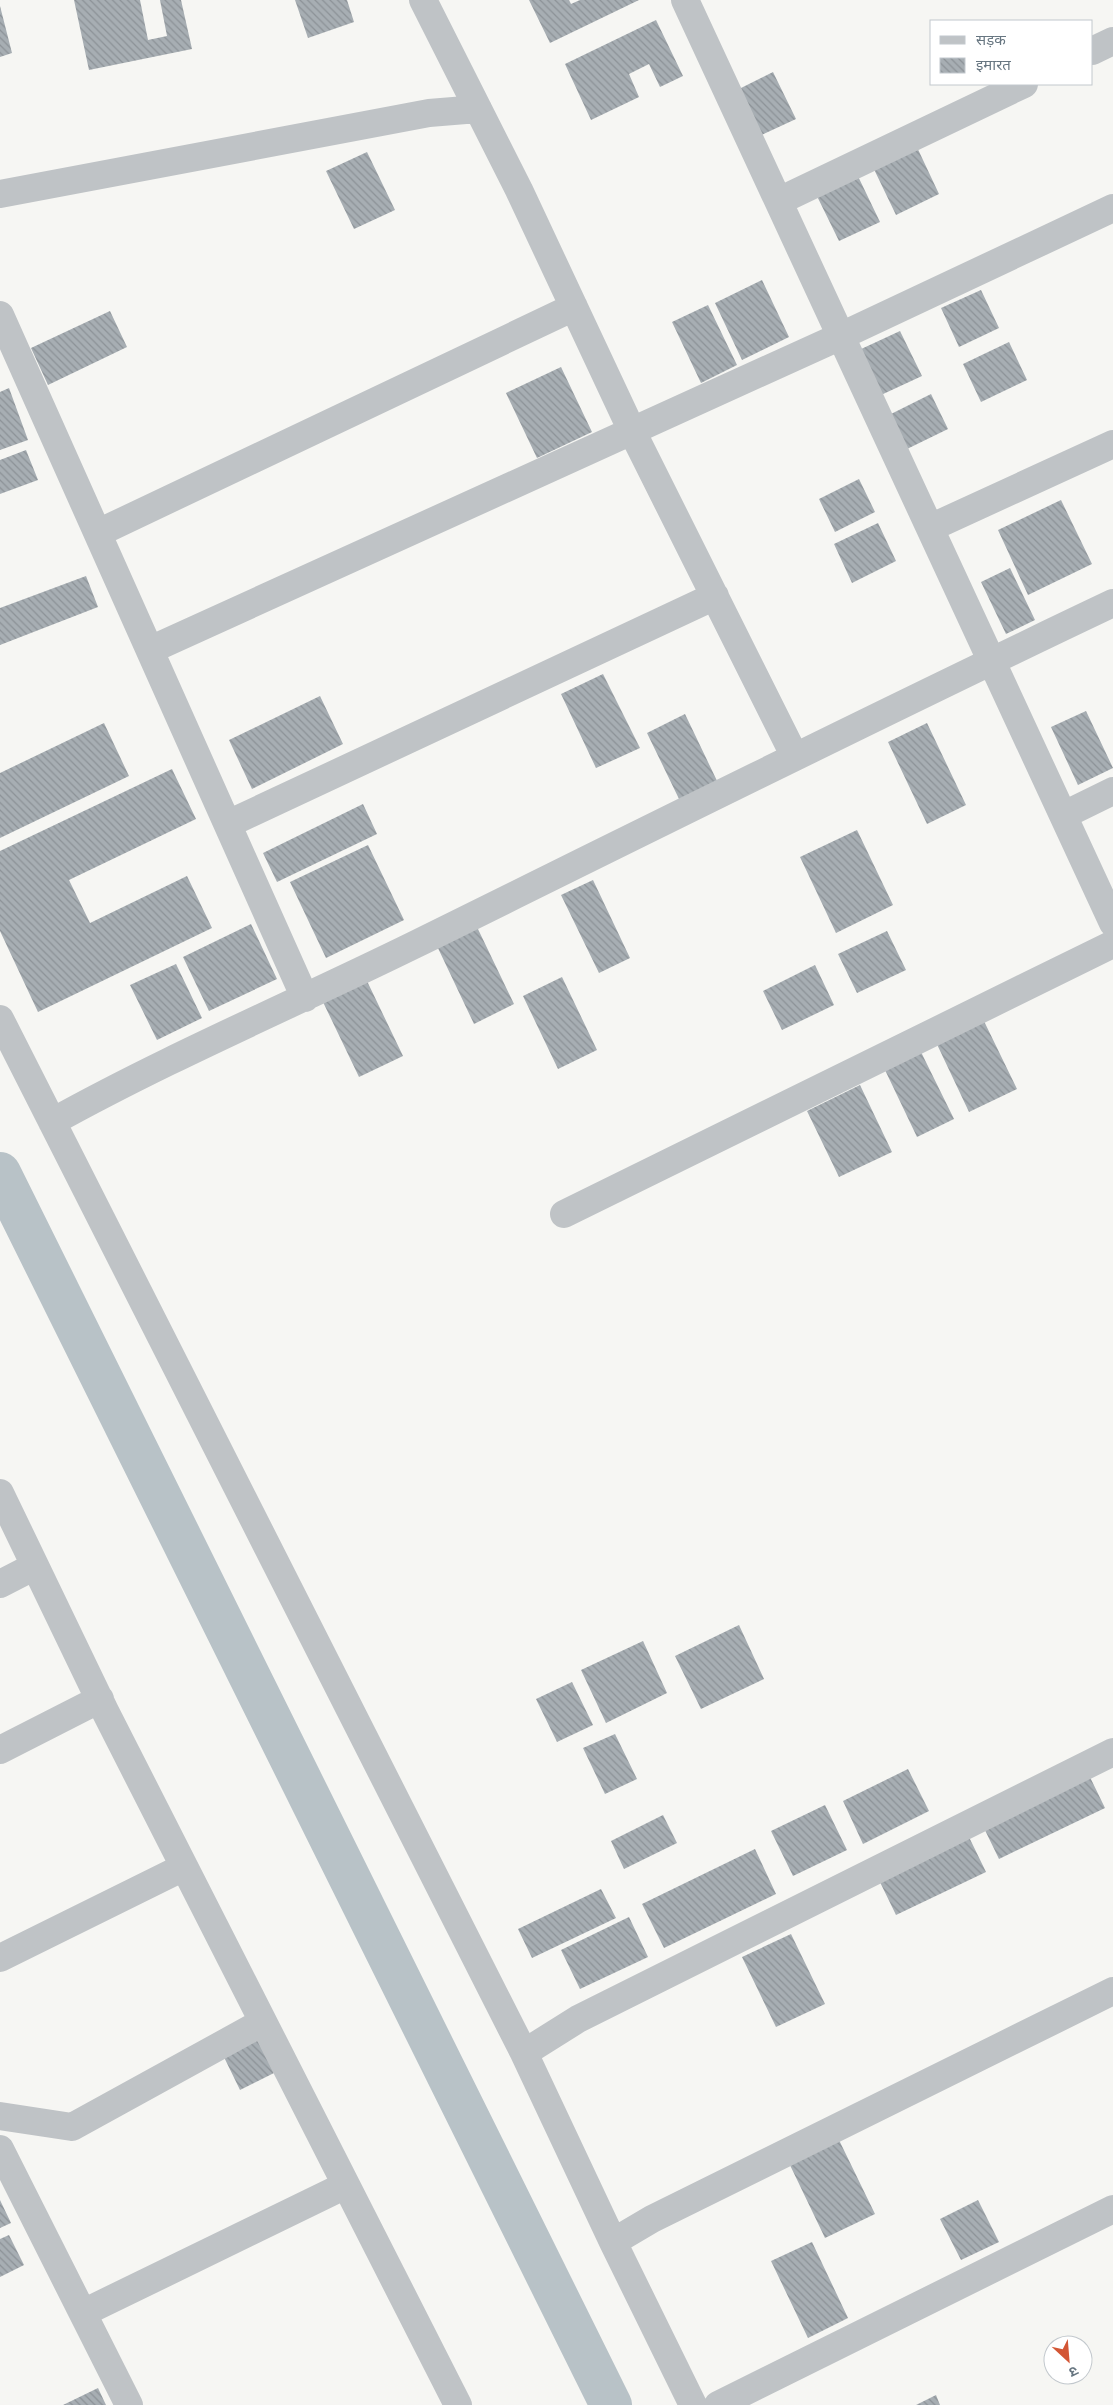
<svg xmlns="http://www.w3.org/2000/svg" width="1113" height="2405" viewBox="0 0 1113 2405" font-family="Cabin,'Noto Sans Devanagari',sans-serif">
<defs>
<pattern id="building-back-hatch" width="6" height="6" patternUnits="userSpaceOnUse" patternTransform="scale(1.25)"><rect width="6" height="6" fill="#a7aeb3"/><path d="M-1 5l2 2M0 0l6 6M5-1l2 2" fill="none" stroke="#8c9297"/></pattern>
</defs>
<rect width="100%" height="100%" fill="#f6f6f3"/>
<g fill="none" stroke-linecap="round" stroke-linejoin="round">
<path stroke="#b8c2c7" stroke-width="42" d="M0,1173L611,2405"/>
</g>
<path fill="url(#building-back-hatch)" d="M74,0H140L148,40L167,36L160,0H181L192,49L89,70Z
M295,0H347L354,22L308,38Z
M529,0H569L571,4L580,0H639L550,43Z
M0,6L12,53L0,57Z
M656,20L683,76L660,87L649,64L629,74L639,97L591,120L565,64Z
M773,72L796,119L753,139L731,93Z
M915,143L939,194L896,215L871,163Z
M367,152L395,210L354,229L326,171Z
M855,170L880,222L839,241L814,190Z
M762,280L789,337L742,360L715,303Z
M981,290L999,328L959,347L941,308Z
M708,305L737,365L701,383L672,322Z
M110,311L127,347L48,385L31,348Z
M900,331L922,376L881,395L859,350Z
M1009,342L1027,380L981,402L963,364Z
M561,367L592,432L537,458L506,393Z
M9,388L28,440L0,450V392Z
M931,394L948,429L907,449L891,414Z
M26,450L38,480L0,494V460Z
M859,479L875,512L835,532L819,499Z
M1061,500L1092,564L1028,595L998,530Z
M878,523L896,561L852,583L834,544Z
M1010,568L1035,620L1006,634L981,582Z
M86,576L98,607L0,645V608Z
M603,674L640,748L596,768L561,694Z
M320,696L343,744L252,789L229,740Z
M1086,711L1113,768L1078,785L1051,727Z
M685,714L719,785L681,803L647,733Z
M104,723L129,776L0,838V773Z
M927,723L966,805L927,824L888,742Z
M172,769L196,819L69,880L90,923L187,876L212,928L38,1012L0,931V851Z
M363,804L377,834L277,882L263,853Z
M857,830L893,905L836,933L800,857Z
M368,845L404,920L326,958L290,882Z
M593,880L630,958L599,973L561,895Z
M251,924L277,979L209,1011L183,957Z
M477,927L514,1004L474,1024L437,946Z
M887,931L906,970L857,993L838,954Z
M176,964L202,1018L157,1040L130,985Z
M815,965L834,1005L782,1030L763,991Z
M562,977L597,1050L558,1069L523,996Z
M367,981L403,1056L359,1077L323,1002Z
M981,1015L1017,1089L969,1112L934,1038Z
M921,1052L954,1119L917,1137L885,1070Z
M860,1085L892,1152L839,1177L807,1111Z
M739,1625L764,1679L701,1709L675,1656Z
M643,1641L667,1693L606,1723L581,1670Z
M572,1682L593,1725L557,1742L536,1699Z
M615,1734L637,1779L605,1794L583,1748Z
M908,1769L929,1811L863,1844L843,1801Z
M1088,1773L1105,1808L999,1859L982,1824Z
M825,1805L847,1850L793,1876L771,1831Z
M663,1815L677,1843L624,1869L611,1841Z
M968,1835L986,1872L896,1915L878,1878Z
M755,1849L776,1894L664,1948L642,1904Z
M601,1889L616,1918L532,1958L518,1929Z
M629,1917L648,1957L580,1989L561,1950Z
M791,1934L825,2004L776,2027L742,1957Z
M257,2036L274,2073L240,2090L222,2053Z
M839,2140L875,2214L825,2238L789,2163Z
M0,2200L11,2223L0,2228Z
M978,2200L999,2242L961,2260L940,2219Z
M9,2235L24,2265L0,2277V2239Z
M812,2242L848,2318L808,2338L771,2261Z
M98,2388L106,2405H63Z
M936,2395L940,2405H916Z"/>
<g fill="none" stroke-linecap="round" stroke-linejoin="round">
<path stroke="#bfc3c6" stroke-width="28" d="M423,0L519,190L632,431L795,757
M685,0L1113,923
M1092,51L1113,41
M0,194L429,113L478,109
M779,201L1024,84
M0,315L305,998
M930,528L1113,444
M98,533L574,307
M150,650L841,336L1113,208
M1064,815L1113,791
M228,824L715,596
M0,1019L524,2053L613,2242L693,2405
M52,1122C169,1057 294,1004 414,945C647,830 879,714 1113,603
M564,1214L1113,944
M0,1493L105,1711L458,2405
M0,1584L35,1566
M0,1750L100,1699
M0,1958L184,1867
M524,2053L578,2019L1113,1752
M0,2116L72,2127L263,2022
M0,2149L129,2405
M613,2242L652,2219L1113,1991
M83,2313L346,2185
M718,2405L1113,2209"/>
</g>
<rect x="930" y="20" width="162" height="65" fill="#ffffff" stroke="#c2c8cd"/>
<rect x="940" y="36" width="25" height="8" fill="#bfc3c6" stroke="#c2c8cd"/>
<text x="976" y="45" font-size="15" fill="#677681">सड़क</text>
<rect x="940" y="58" width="25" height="15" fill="url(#building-back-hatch)" stroke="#c2c8cd"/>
<text x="976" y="70" font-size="15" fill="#677681">इमारत</text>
<g transform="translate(1068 2360) rotate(154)"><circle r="24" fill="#ffffff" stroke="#c2c8cd"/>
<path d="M0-4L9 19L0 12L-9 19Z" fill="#d35635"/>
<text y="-8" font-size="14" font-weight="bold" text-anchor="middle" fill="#677681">उ</text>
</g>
</svg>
